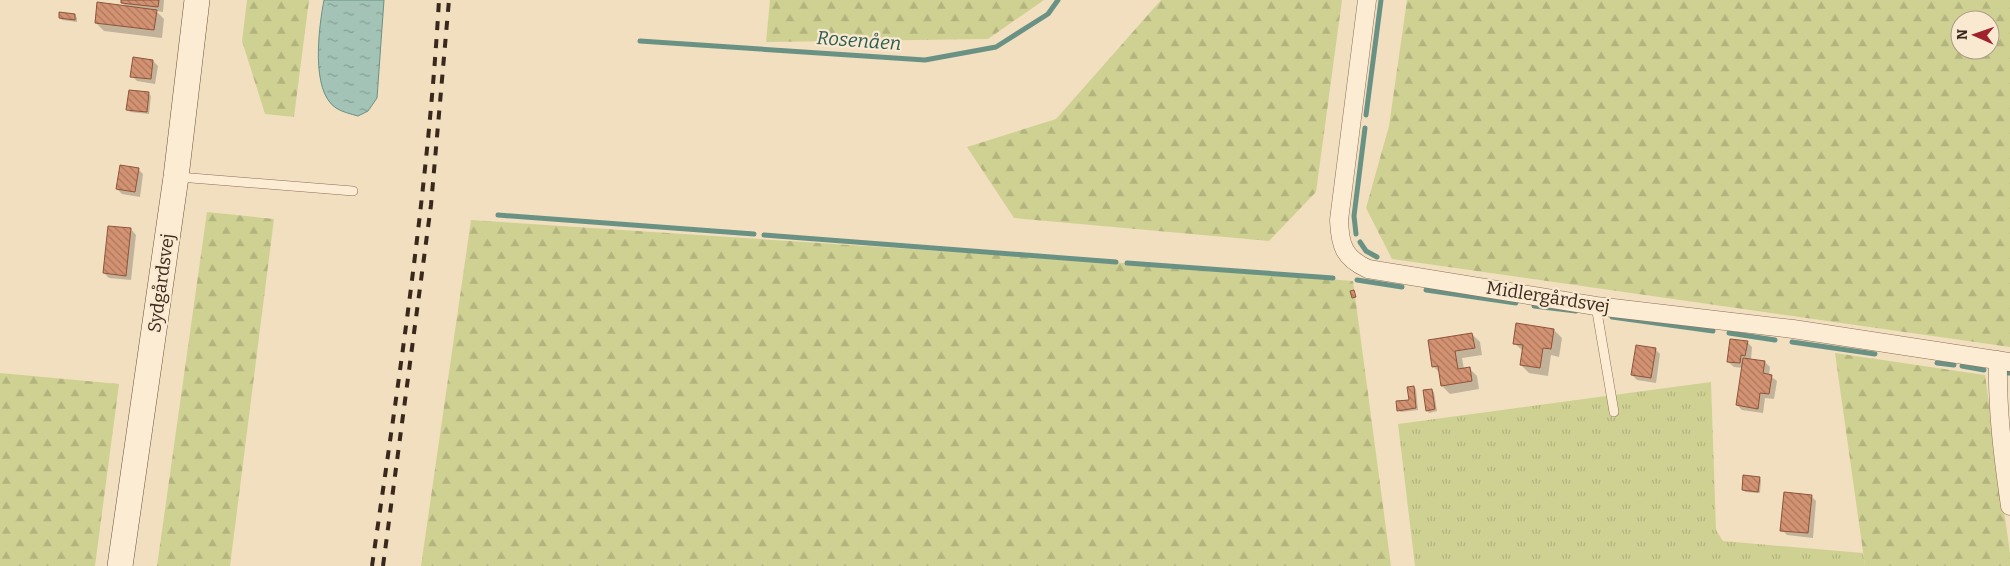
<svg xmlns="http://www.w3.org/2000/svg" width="2010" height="566" viewBox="0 0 2010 566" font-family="Bitter,serif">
<defs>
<pattern id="grass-tufts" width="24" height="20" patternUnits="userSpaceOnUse" patternTransform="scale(1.25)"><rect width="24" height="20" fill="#cfd193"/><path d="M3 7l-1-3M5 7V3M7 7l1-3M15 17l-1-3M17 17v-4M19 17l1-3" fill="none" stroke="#b3b37e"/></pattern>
<pattern id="forest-firs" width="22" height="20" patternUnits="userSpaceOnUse" patternTransform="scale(1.25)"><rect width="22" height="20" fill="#cfd193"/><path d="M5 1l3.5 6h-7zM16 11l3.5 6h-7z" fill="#b3b37e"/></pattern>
<pattern id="water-ripples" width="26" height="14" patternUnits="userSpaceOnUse" patternTransform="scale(1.25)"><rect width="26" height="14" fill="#a3c3b7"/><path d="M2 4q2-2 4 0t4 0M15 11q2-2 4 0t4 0" fill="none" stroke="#869e94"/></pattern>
<pattern id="building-back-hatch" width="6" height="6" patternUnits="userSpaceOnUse" patternTransform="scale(1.25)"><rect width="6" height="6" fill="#d39272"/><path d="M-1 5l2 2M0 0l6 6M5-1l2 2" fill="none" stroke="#ac775d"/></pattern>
</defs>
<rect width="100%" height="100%" fill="#f2dfc0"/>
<path fill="url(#grass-tufts)" d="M1711,382L1716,530L1723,541L1863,553L1865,566H1415L1398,424Z"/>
<path fill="url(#forest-firs)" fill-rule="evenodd" d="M247,0H309L294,117L265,114L242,41Z
M770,0H1044L988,39L766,42Z
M1161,0H1342L1316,192L1269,241L1014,218L967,147L1056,119Z
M1407,0H2010V347L1392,259L1366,208L1389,126ZM1960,20H1990V50H1960Z
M207,212L274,219L230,566H157Z
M471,220L1124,263L1353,281L1391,566H421Z
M1835,353L1985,375L2010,553V566H1865Z
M0,373L119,384L95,566H0Z"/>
<path fill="url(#water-ripples)" stroke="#699285" d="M324,0H384L377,98L368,111L358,116C351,114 342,112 336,108C310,91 319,26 324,0Z"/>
<path fill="#0003" d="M123,0H164L163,12L156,11L164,19L162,38L104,31L96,23L127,7L122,3Z
M75,15L77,18V22L62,20L60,18Z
M153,61L158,66L155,84L137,81L132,76Z
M149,94L151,96L149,114L130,112L128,109Z
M138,169L143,174L140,197L122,194L117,189Z
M131,229L136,235L131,280L109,278L104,273Z
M1554,330L1562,338L1559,357L1551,355L1548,376L1529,373L1521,365L1523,351L1514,343Z
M1472,334L1480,342L1482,355L1462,358L1464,369L1469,368L1477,376L1479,389L1450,394L1442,386L1440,373L1433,366Z
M1747,342L1752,347L1751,360L1765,362L1770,367L1769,375L1777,381L1774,399L1765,398L1763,413L1742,410L1737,405L1743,368L1734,367L1728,362Z
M1655,349L1660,354L1656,383L1637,380L1632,375Z
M1414,387L1416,389L1418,410L1401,412L1398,410L1410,401Z
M1431,390L1434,392L1437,411L1429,413L1427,410Z
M1759,478L1761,480L1760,493L1745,492L1743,489Z
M1811,496L1816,501L1813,538L1787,535L1782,530Z"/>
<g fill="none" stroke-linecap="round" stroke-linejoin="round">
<path stroke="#699285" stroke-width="5" d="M640,41L925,60L996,47L1048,14L1058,0
M1366,115L1381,0
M498,215L754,234
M1356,234L1354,216L1365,128
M764,235L1116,262
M1360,242L1366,251L1377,257
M1127,263L1333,278
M1357,280L1402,287
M1426,290L1516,303
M1534,306L1576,311
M1612,317L1713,331
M1729,333L1775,340
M1792,342L1875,354
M1937,363L1954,365
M1962,366L1984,370
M2008,373H2010"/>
</g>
<path fill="url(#building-back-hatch)" stroke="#8e543a" d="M121,0H159L158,7L121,3Z
M97,2L157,10L154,30L95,23Z
M59,12L75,14V20L59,18Z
M133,57L153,60L151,79L130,77Z
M129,90L149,92L147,112L126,110Z
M120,165L139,168L135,192L116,189Z
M108,226L131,228L126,276L103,273Z
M1354,290L1356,297L1352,298L1350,291Z
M1516,323L1554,329L1551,349L1543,348L1540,368L1520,365L1523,345L1513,344Z
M1472,333L1475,348L1455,351L1458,369L1470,367L1472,381L1441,386L1438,366L1432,367L1428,340Z
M1730,339L1748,341L1745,356L1741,355L1740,363L1727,362Z
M1636,345L1656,348L1651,378L1631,375Z
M1743,358L1765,361L1763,373L1772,375L1769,394L1760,393L1758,409L1736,405Z
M1414,386L1416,408L1397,411L1396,401L1409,400L1407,387Z
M1432,389L1435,409L1426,411L1423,390Z
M1743,475L1760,477L1758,492L1742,490Z
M1784,492L1812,495L1808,533L1780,531Z"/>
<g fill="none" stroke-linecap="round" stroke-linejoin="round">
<g stroke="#8c6e56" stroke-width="10">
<path id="lane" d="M179,177L353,191
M1596,306L1614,412"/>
</g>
<g stroke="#8c6e56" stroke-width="19">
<path id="street" d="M1367,0L1339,220C1340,246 1344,258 1368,269L1596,306L1793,329L2010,362
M1998,360C1997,410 2003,457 2010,506"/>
</g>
<g stroke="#6e4f39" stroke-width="26">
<path id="secondary" d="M120,566L176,177L197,0"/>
</g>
<use href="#lane" stroke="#fcecd4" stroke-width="9"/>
<use href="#street" stroke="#fcecd4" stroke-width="18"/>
<use href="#secondary" stroke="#fcecd4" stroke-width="25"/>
<path stroke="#3b281c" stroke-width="4" stroke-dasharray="9 9" stroke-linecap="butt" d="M372,566C399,378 428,190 439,0
M383,566L431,205L449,0"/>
</g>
<g text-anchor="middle" stroke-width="4.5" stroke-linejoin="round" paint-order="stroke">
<g font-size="18" fill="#3b281c" stroke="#f8e9d0">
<text transform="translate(161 283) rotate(-82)" y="6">Sydgårdsvej</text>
<text transform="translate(1548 297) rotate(9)" y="6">Midlergårdsvej</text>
</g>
<g font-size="19" font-style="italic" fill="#2a5c54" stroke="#f8e9d0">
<text transform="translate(859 40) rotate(4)" y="7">Rosenåen</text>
</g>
</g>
<g transform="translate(1975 35) rotate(272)"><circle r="24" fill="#f8e9d0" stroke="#ac9c88"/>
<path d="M0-4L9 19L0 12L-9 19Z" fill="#a1212d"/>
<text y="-8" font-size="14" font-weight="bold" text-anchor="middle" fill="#3b281c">N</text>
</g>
</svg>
